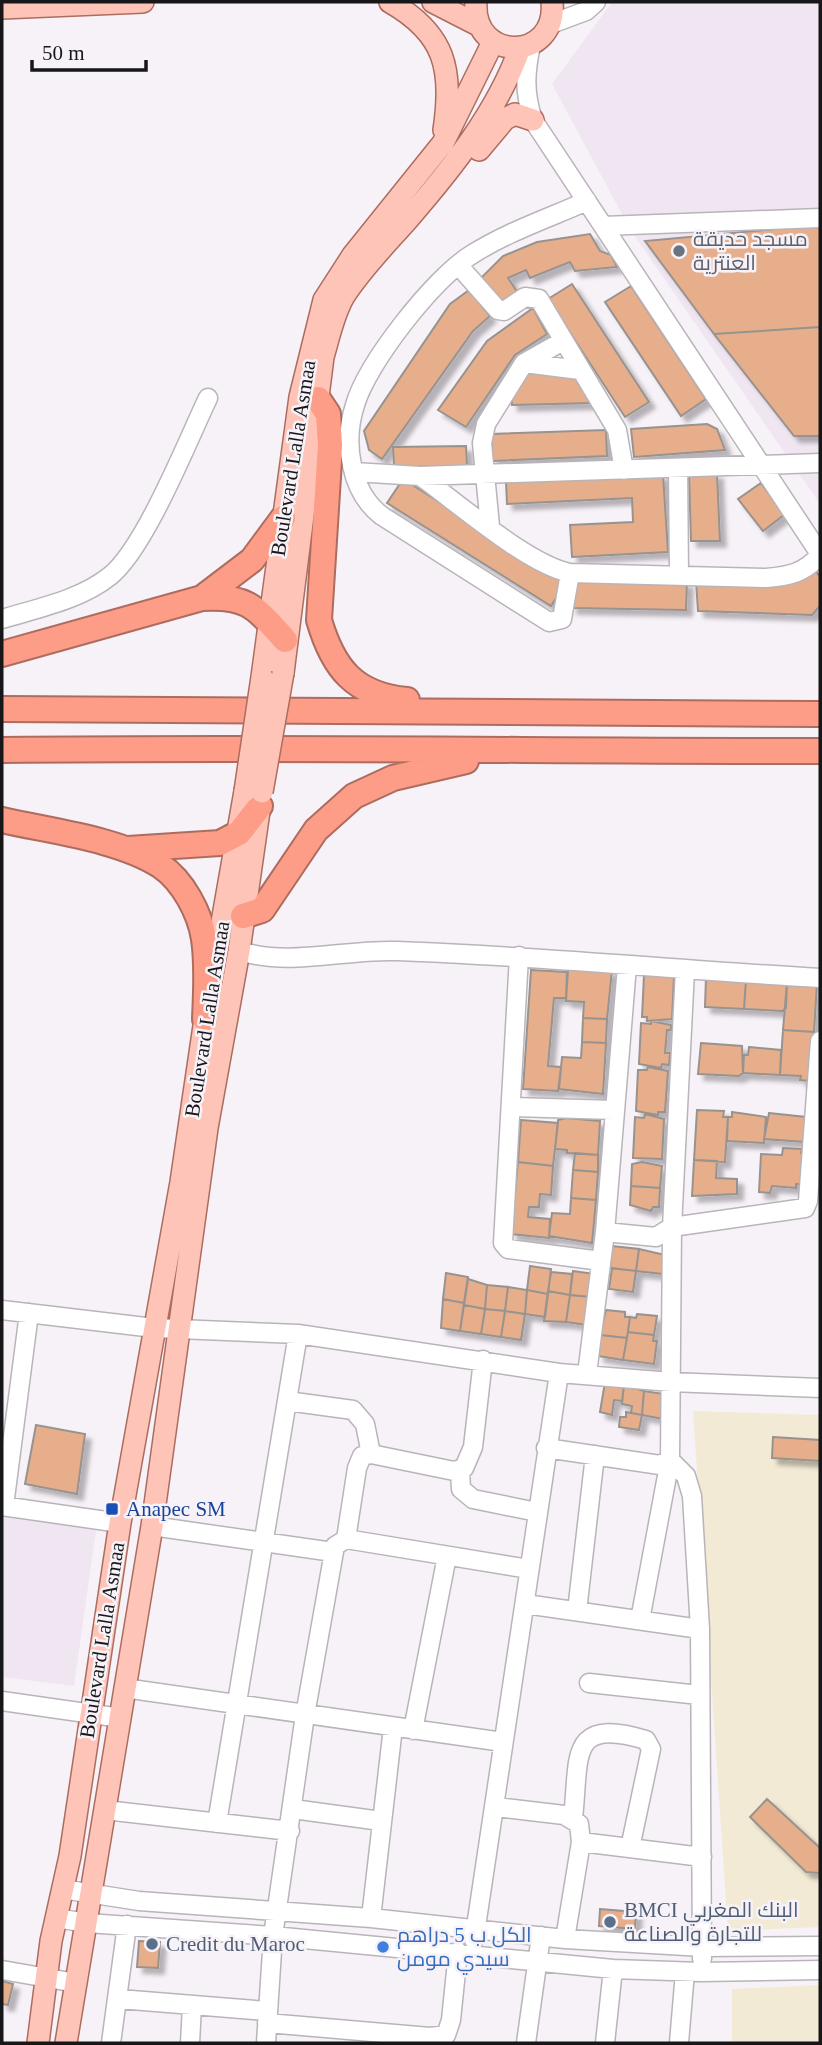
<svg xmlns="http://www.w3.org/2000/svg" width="822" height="2045" viewBox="0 0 822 2045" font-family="'Times New Roman',Cairo,serif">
<defs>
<filter id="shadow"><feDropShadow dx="6" dy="6" stdDeviation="2" flood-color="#0004"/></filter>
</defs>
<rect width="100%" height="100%" fill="#f7f2f8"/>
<path fill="#f0e6f2" d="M612,2H820V504L631,231L552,84Z
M2,1511L97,1524L74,1686L2,1677Z"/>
<path fill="#f2ead4" d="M693,1411L820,1415V1927L728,1931Z
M820,1985V2043H732V1989Z"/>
<path fill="#e7ae8b" stroke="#98938f" stroke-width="2" filter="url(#shadow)" d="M820,225V327L714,334L645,241Z
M590,234L600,251L611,255L617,267L575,271L570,262L530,278L526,270L508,278L518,293L498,303L479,280L503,256L537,242Z
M572,284L649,402L625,417L548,299Z
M631,286L706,399L681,416L605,302Z
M469,290L490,316L473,331L382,459L369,450L364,431L450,304Z
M533,308L547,334L515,355L466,427L438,410L487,341Z
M820,327V436H794L714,334Z
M573,370L593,403L512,405L510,385L520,373Z
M707,424L717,429L725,450L634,457L631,429Z
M606,430L607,456L492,461L491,434Z
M466,446L467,466L394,467L393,447Z
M717,473L720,541H691L689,474Z
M663,474L668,552L572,557L570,525L633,522L632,498L507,504L506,482Z
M403,479L566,582L551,606L387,503Z
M761,483L784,515L763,531L738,499Z
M815,570L820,577V606L812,615L698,611L696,581L797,582Z
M572,579L687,582L686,610L571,608Z
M577,968L612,970L607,1019L583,1018L584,1002L566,1001L568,970Z
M531,970L567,972L566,998H554L548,1066L561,1067L558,1091L523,1089Z
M644,975L674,977L672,1019L647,1021V1017H642Z
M706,977L746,979L744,1009L705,1007Z
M746,979L787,982L786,1008L782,1011L744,1009Z
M787,982L817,983L814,1032L783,1030Z
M583,1018L607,1019L606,1043L582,1042Z
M651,1021L671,1025V1030H667L665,1053H670L669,1065L662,1064L661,1068L639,1064L641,1023L651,1024Z
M783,1030L814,1032L811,1081L800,1080L801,1076L780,1075Z
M582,1042L606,1043L603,1094L559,1089L562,1057L581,1058Z
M701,1043L742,1046L743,1073L739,1076L698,1074Z
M749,1047L781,1050L780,1075L743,1073L744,1055H748Z
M648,1067L668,1071L665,1112H658V1115L636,1111L638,1070H647Z
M697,1110L724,1111L723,1117H728L725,1162L694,1160Z
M732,1112L766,1117L764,1143L727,1141L728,1117H732Z
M769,1113L806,1117L805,1142L764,1139Z
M645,1114L664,1119L662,1159L633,1158L635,1117L644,1118Z
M566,1118L600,1121L598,1155L567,1153V1150L555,1149L558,1120Z
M521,1120L558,1123L553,1166L518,1162Z
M783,1148L802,1149L801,1153H806L804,1184H796V1188L772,1186L770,1193L759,1192L761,1154L782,1155Z
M575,1153L598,1155V1172L573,1170Z
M694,1160L717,1161L716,1178L737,1179V1194L692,1196Z
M518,1162L553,1166L551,1195L540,1194L539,1207H529L528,1217L550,1219L549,1238L511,1234Z
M642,1162L662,1166L660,1188L631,1186L632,1164Z
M573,1170L598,1172L596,1200L571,1198Z
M631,1186L660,1188L659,1207H653L651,1211L630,1205Z
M571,1198L596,1200L592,1243L549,1236L552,1213L570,1214Z
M612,1246L639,1249L636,1271L610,1268Z
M639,1249L665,1255L663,1274L636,1271Z
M530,1266L551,1269L548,1294L527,1290Z
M612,1268L636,1271L633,1292L609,1289Z
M573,1271L595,1274L591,1297L570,1295Z
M551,1272L572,1274L570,1295L548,1291Z
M446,1273L468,1277L464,1303L443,1299Z
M468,1279L487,1285L485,1309L464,1305Z
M487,1285L508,1287L505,1311L485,1309Z
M508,1287L527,1290L525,1314L505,1311Z
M527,1290L548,1294L545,1317L525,1314Z
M548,1291L570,1295L566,1322L544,1321Z
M570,1295L591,1297L587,1325L566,1322Z
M443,1299L464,1303L460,1331L441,1328Z
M464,1305L485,1309L481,1334L460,1331Z
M485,1309L505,1311L501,1337L481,1334Z
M606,1310L625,1312V1317H630L627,1338L600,1335Z
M505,1311L525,1314L521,1340L501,1337Z
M637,1314L657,1316L654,1335L628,1332L630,1317L636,1318Z
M628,1332L654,1335L653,1341H657L654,1364L623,1360Z
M600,1335L627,1338L623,1360L598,1356Z
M605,1382L624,1385L622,1401L614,1400L612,1415L600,1412Z
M624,1385L644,1391L642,1415L631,1413L632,1406L622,1404Z
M644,1391L664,1394L663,1419L642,1415Z
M626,1412L642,1415L639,1430L619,1427L620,1417H626Z
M36,1425L85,1434L77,1494L25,1484Z
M773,1437L820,1440V1461L772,1458Z
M767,1799L820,1848V1873L806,1872L750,1817Z
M600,1909L636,1912L635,1929L599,1926Z
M139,1941L160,1942L158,1968L137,1967Z
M2,1981L13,1984L8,2005L2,2004Z"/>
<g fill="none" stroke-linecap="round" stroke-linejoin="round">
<g stroke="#b9b4b9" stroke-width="21">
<path id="minor" d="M551,24L586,11L596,2
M531,45C525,73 524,92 533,120L820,554
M603,226L820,218
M459,266L498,310L504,311L525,297L539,299L617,430L624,470
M524,363L580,370
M678,468L679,575
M354,472L420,476L820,463
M420,476C458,503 527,564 570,573L766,578C790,576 804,573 820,555
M490,526L482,443L486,424L524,363L563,341
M570,573L562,619L549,622L382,516C350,492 343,442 355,405C367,363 434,278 471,255C507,232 549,218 587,201
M2,619C38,608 80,600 110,576C145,548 187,442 208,398
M239,951C292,967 343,949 397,951C538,956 679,970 820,978
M519,956L503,1243L508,1249L601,1261
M513,1107L614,1110
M605,1232L656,1237L672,1227L805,1208L808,1201L820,1041
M2,1310L154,1328L298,1334L559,1373L671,1382L820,1388
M587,1374L605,1232L627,966
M287,1401L353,1410L365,1424L371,1454
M546,1448L660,1465L670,1460L686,1476L692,1496L700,1629L702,1959
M460,1470L461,1489L473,1499L537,1512
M2,1506L120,1523
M4,1506L29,1313
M152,1526L333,1552
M346,1539L357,1468L362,1456L371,1454L454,1471L464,1468L473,1447L483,1360
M525,1604L700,1629
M577,1611L595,1455
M640,1620L670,1460L672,1227L685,970
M589,1683L699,1695
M124,1688L503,1742
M2,1701L121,1718
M413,1730L447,1556
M496,1807L564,1815L579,1824L581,1842L565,1939
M293,1809L381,1821
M105,1810L290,1831
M573,1818C580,1758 567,1716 646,1740L651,1749L630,1848
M217,1823L298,1334
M581,1842L702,1857
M62,1889L139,1901L371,1918L565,1939L703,1947L820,1946
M56,1918L87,1923L273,1936L613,1969L701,1972L820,1970
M371,1918L393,1727
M474,1940L559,1373
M2,1970L76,1983
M119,1999L267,2011
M267,2023L430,2037L446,2035L451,2020L458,1952
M111,2043L127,1925
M190,2043L192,2005
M266,2043L273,1936L305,1715L335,1546L346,1539L529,1569
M526,2043L541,1936
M605,2043L613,1969
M679,2043L685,1972"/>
</g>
<g stroke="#ac6d60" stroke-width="24">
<path id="major" d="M390,2C446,34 453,70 444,130
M433,2L478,25
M476,2C472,63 558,62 552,2
M2,8L143,2
M479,150L505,119L515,114L533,120
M283,673L323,357C329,337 333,315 344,296C362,268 387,243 409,218C453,167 497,112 520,48
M262,677L300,397L324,300L353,255L443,143L493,42
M38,2043L51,1941L70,1856L120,1523L181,1182L205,1019L245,791
M66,2043L152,1526L207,1128L239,951L260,804"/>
</g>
<g stroke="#ac6d60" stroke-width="28">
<path id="highway" d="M318,399L328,414L330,445L319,620C333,668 354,695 407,700
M202,598C248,595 256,608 285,640
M2,654L202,598L252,560L283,518
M2,709L820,714
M2,750C275,747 547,751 820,751
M2,820C49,831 120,839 161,866C183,881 200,913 204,939C208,965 206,993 205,1019
M128,849L220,843L239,833L260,806
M243,916L262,910L316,830L354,796L393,778L466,761"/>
</g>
<use href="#minor" stroke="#fff" stroke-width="18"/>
<use href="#major" stroke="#fec4b7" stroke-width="21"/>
<use href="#highway" stroke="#fd9c87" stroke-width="24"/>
<g stroke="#ac6d60" stroke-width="24" stroke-linecap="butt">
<path id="major-bridge" d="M245,791L262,677
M262,792L283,673"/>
</g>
<use href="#major-bridge" stroke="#fec4b7" stroke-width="21"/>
</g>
<circle fill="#6b7280" stroke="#f7f2f8" stroke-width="2.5" cx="679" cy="251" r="7"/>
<rect fill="#1a4fb4" stroke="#f7f2f8" stroke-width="2.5" x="105" y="1502" width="14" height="14" rx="3.5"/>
<g fill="#5c6f8a" stroke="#f7f2f8" stroke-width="2.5">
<circle cx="610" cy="1922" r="7"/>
<circle cx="152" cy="1944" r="7"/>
</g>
<circle fill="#3f7fe0" stroke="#f7f2f8" stroke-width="2.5" cx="383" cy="1947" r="7"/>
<g text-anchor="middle" stroke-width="5" stroke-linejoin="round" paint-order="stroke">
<g font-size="21" fill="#5b616d" stroke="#f7f2f8" text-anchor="start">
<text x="693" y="246">مسجد حديقة<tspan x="693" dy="24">العنترية</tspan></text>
</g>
<g font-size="21" fill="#171618" stroke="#f7f2f8">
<text transform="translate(293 458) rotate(-81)" y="7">Boulevard Lalla Asmaa</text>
<text transform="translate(207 1019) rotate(-81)" y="7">Boulevard Lalla Asmaa</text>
<text transform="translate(102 1640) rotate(-81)" y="7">Boulevard Lalla Asmaa</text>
</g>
<g font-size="21" fill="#164399" stroke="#f7f2f8" text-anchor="start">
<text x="126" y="1516">Anapec SM</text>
</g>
<g font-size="21" fill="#4e5e75" stroke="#f7f2f8" text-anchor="start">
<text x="624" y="1917">BMCI البنك المغربي<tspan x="624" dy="24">للتجارة والصناعة</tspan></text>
<text x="166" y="1951">Credit du Maroc</text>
</g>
<g font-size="21" fill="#366cbe" stroke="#f7f2f8" text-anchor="start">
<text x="397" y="1942">الكل ب 5 دراهم<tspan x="397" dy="24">سيدي مومن</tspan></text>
</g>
</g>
<rect width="822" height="2045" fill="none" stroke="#171618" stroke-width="7"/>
<path d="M32 60v10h114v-10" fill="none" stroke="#171618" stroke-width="3.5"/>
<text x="42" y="60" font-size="21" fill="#171618" stroke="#f7f2f8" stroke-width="5" paint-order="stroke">50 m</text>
</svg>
